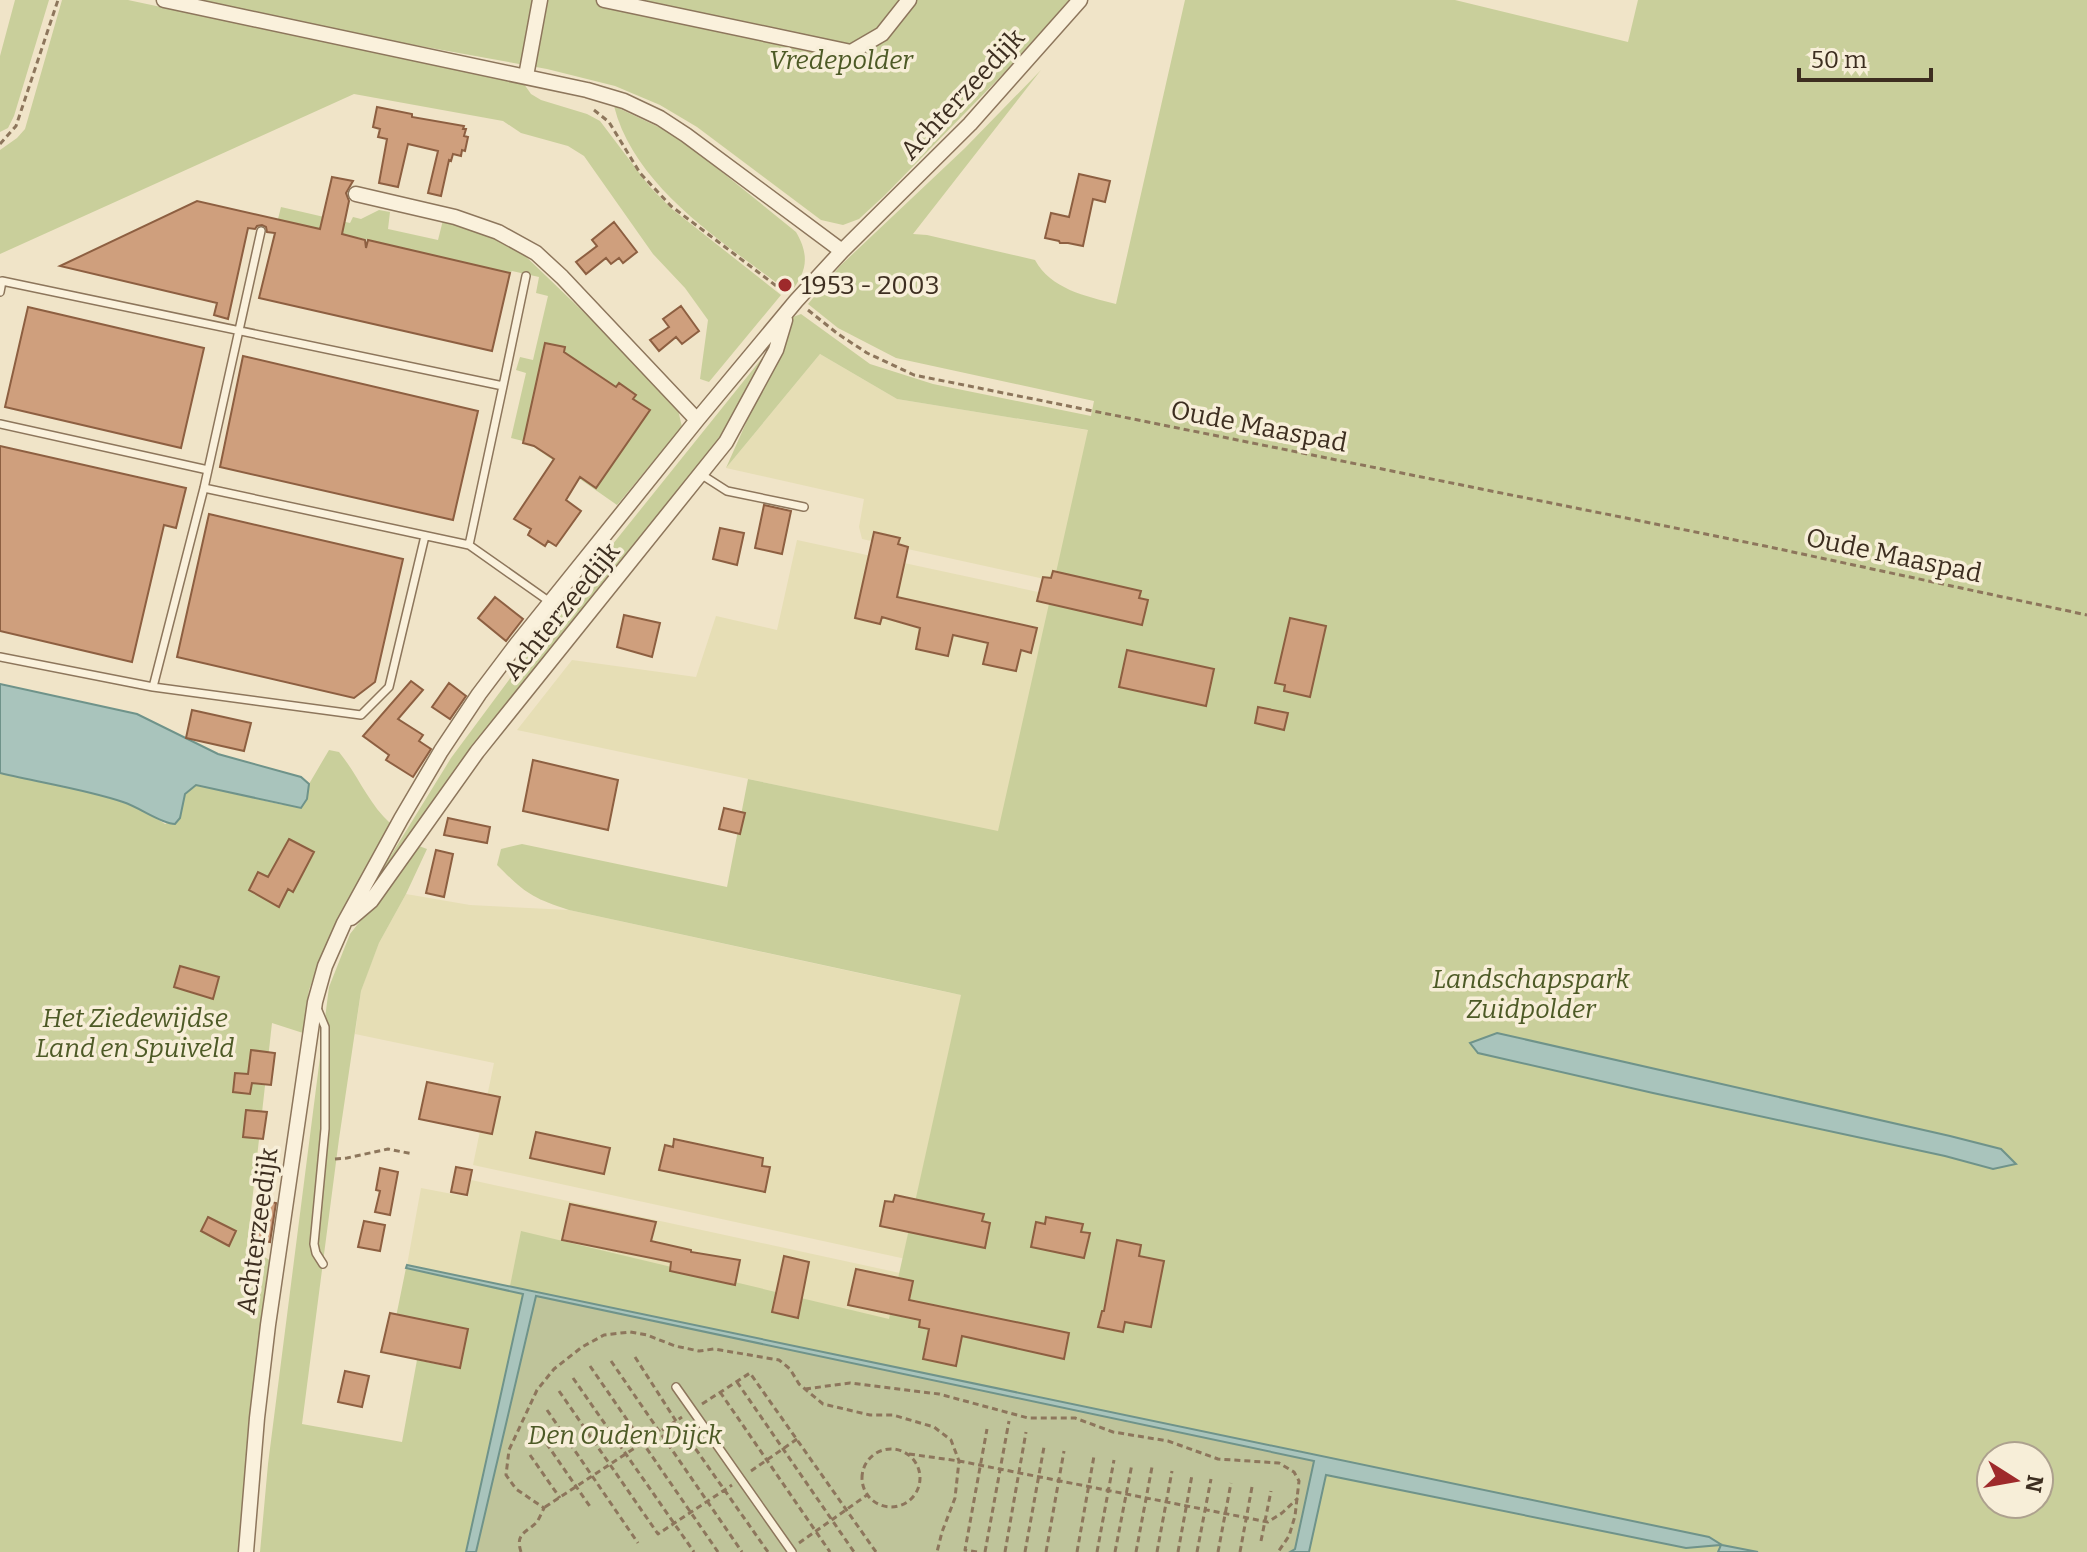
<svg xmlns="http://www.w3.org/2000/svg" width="2087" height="1552" viewBox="0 0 2087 1552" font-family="Bitter,serif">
<rect width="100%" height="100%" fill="#f0e4c8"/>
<path fill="#e6deb5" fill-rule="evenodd" d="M820,354L897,399L1369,476L1099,591L862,539L859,527L864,499L726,468Z
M797,540L1071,599L1027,838L517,730L572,660L696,677L716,616L777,630Z
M406,894L470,905L569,910L932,989L1668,1139L2087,1231V1552L1709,1537L407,1265L421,1188L468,1197L471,1180L1970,1505L1569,1403L473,1165L494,1063L355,1034L361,991L368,971L379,943ZM1991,1456H2039V1504H1991Z"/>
<path fill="#c9cf9b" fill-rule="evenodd" d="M15,0H49L14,116L8,128L0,132V56Z
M62,0H128L524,84L531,94L541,100L587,114L600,121L650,187L672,209L781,295L709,382L700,379L708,320L685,288L653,254L584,156L568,146L521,133L503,121L354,94L0,254V150L17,138L25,129Z
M165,0H1069L1008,69L885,195L859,219L843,225L821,220L697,127L660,105L615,86L547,69Z
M1185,0H1455L1628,42L1638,0H2087V1552H260L268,1464L329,987L350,934L419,846L427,849L406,894L379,943L361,991L339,1139L302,1424L402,1442L417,1360L460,1369L467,1332L396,1317L406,1268L509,1291L521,1231L889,1319L961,995L569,910C531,898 524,892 497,865L501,849L522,844L727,887L748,779L998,831L1088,430L897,399L820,354L726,468L793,317L801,314L870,364L933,384L1091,416L1094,401L896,358L838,328L808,304L840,266L965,148L1041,70L913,234L927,235L1035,260C1051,289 1085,296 1116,304ZM1991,1456H2039V1504H1991Z
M614,106L667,131L707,160L796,232C810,256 807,272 790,293C725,243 635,189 614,106Z
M281,207L350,223L353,217L361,219L379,210L390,212L388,229L438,240L443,220L447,219L518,249L676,401L682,427L617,505L527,442L511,438L526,373L516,370L520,357L533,360L548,296L536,293L539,277L512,271L510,273L278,219Z
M771,347L727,428L410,843L377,878L451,758L514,673L596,565Z
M329,750L339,752C358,775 368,803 390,823L341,915L317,967L309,990L303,1033L272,1023L247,1247L273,1262L241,1552H0V773C50,785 124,793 165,824L180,817L185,794L196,785L283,805L307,799L309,784Z"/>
<path fill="#bfc49a" d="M536,1296L1315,1461L1295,1552H476Z"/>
<path fill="#a9c4bc" stroke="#6f938a" stroke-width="2" d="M0,684L137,714L218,754L301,777L309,784L307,799L301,808L196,785L185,794L180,818L175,824C160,823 141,808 123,802C84,789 41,783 0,773Z
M1497,1033L1950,1136L2001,1149L2016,1164L1993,1169L1945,1156L1653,1093L1478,1053L1470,1043Z
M407,1265L1709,1537L1722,1545L1758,1552H1718L1721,1545L1686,1548L1326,1475L1309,1552H1290L1295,1549L1314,1461L536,1296L476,1552H466L523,1294L406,1268Z"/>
<path fill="#cf9f7d" stroke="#8d5f41" stroke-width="2" d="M377,107L412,114V117L464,126L463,129H466L464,136L468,137L465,151L462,150L461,156L453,154L451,161L449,160L441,196L428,193L438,151L408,144L398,187L379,183L387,139L378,137L380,129L373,127Z
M1079,174L1110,181L1105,202L1093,199L1083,246L1068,243H1060L1059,241L1045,238L1051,213L1069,217Z
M332,177L353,181L346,193L349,201L342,234L365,240L366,248L368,240L510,273L492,351L259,298L275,233L267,232L266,227L262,225L257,226L255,229L248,228L228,319L214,315L217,303L60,266L197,201L320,229Z
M614,222L637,252L623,263L619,258L611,264L606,258L586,274L576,262L597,246L592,240Z
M681,306L699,331L682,344L676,337L659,351L650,340L669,327L663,319Z
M28,307L204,348L181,448L5,407Z
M545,343L565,347L564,352L610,383L616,387L619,383L636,395L633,399L650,410L596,488L580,477L566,500L581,511L556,546L548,541L545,546L528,535L531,529L514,519L554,459L534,446L523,443Z
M243,356L478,411L453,520L220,467Z
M0,446L186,488L176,528L164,525L132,662L0,631Z
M764,505L791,511L782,554L755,548Z
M209,514L403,559L375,682L354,698L177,657Z
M720,528L744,533L737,565L713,559Z
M874,532L900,538L898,544L908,547L897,597L1037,628L1031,653L1021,650L1016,671L983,664L988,643L953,635L948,656L916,649L920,628L882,617L880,624L855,618Z
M1053,571L1141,591L1139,598L1148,600L1142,625L1037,601L1043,577L1051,578Z
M495,597L523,619L506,641L478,618Z
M624,615L660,623L652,657L617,647Z
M1290,618L1326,626L1310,697L1284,691L1285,685L1275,683Z
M1127,650L1214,669L1206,706L1119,687Z
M411,681L423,690L398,719L423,735L419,741L431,749L413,777L386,760L389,755L363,736Z
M449,683L466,696L450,719L432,707Z
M1258,707L1288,713L1284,730L1255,723Z
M192,710L251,723L244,751L186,738Z
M533,760L618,780L608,830L523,811Z
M724,808L745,813L740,834L719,829Z
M448,818L490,827L487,843L444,835Z
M289,839L314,852L293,892L288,889L279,907L249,890L258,872L268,877Z
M436,850L453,854L444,897L426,893Z
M180,966L219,977L213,999L174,987Z
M251,1050L275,1053L271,1085L252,1083L250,1094L233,1092L235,1073L248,1074Z
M427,1082L500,1097L492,1134L419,1119Z
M246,1110L267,1112L263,1139L243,1137Z
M536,1132L610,1148L604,1174L530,1158Z
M674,1139L763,1158L762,1166L770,1167L765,1192L659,1170L665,1145L673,1147Z
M456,1167L472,1170L467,1195L451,1192Z
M380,1168L398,1172L390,1215L375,1212L380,1191L376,1190Z
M895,1195L984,1214L982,1221L990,1223L985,1248L880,1226L885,1201L893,1202Z
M258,1200L276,1203L270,1242L252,1239Z
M570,1204L656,1222L651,1241L691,1250V1252L740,1260L735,1285L670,1271L671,1262L562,1240Z
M208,1217L236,1231L229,1246L201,1231Z
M1046,1217L1083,1224L1081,1232L1090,1233L1084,1258L1031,1247L1036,1222L1045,1224Z
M364,1221L385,1225L380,1251L358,1247Z
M1117,1240L1141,1245L1139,1256L1164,1261L1151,1327L1125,1322L1123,1332L1098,1327L1102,1311H1104Z
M784,1256L809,1262L798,1318L772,1312Z
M856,1269L913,1281L909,1300L1069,1333L1064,1359L962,1336L956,1366L923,1359L929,1329L919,1327L920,1320L848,1305Z
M390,1313L468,1329L460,1368L381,1352Z
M345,1371L369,1376L362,1407L338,1402Z"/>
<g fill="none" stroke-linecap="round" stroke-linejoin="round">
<g stroke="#8d765c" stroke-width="10">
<path id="service" d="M261,231L204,488L153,687L361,715L389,687L425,536
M0,292L2,281L503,386L469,545
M503,386L526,276
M0,424L208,470
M702,475L727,491L804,507
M204,488L469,545L550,602
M0,657L153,687
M317,1008L325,1027V1129L314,1244L316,1253L323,1264
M676,1387L792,1552"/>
</g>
<g stroke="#8d765c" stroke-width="17">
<path id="minor" d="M164,0L587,90L624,101L660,118L686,135L842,251
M604,0L851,52L882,34L909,0
M526,76L540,0
M356,194L455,217L498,232L536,253L562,277L697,420
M351,918L371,901L477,752L726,442L776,350L785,320
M246,1552L257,1418L268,1325L315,1002L325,966L344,923L401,819L441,751L479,694L516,645L697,420L796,301L842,251L970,124L1080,0"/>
</g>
<path stroke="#8d765c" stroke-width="3" stroke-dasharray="6 4" stroke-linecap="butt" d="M594,110L609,122L640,173L671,206L783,291
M0,144L16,126L58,0
M808,310L838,334L867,353L914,375L1765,546L2087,615
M335,1159L347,1158L388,1149L413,1154
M635,1357L676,1421L768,1552
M611,1361L742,1552
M590,1366L718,1552
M573,1378L694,1552
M737,1382L854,1552
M805,1389L850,1383L939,1394L1028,1418H1075L1113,1432L1168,1441L1218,1459L1279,1463L1294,1472L1299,1481L1295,1516L1289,1536L1278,1552
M559,1391L658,1534L732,1485
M720,1392L830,1552
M702,1404L750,1373L876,1552
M547,1410L638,1543
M535,1427L591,1508
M862 1478a29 29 0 1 1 58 0a29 29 0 1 1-58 0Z
M909,1454L959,1461L1268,1522L1282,1513L1298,1498
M530,1455L560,1498
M751,1471L797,1439
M545,1507L682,1417
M1261,1541L1271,1491
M799,1543L867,1495
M521,1552C515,1533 526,1533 537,1522C539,1519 542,1512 544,1508L516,1489L506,1475L509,1450L537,1390L554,1369L582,1347L604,1335L630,1332L647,1335L675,1346L699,1351L714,1349L779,1360L790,1369L799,1384L823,1404L870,1415H893L934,1427L951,1440L959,1461L955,1498L942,1532L937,1552
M977,1552L965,1550L987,1429
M985,1552L1009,1421
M1005,1552L1026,1432
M1025,1552L1044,1447
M1046,1552L1064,1451
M1077,1552L1094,1456
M1097,1552L1114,1460
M1115,1552L1132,1464
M1136,1552L1152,1467
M1157,1552L1172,1471
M1178,1552L1192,1475
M1197,1552L1211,1479
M1218,1552L1231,1483
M1240,1552L1252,1487"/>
<use href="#service" stroke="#faf1dc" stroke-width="7"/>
<use href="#minor" stroke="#faf1dc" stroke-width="14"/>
</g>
<circle fill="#9e2a2b" stroke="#f7eed8" stroke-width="3" cx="785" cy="285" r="8"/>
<g text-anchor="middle" stroke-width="7" stroke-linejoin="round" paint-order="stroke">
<g font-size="26" font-style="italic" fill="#4d5a26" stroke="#f7eed8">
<text x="841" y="69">Vredepolder</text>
<text x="1531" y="988">Landschapspark<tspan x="1531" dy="30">Zuidpolder</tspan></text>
<text x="135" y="1027">Het Ziedewijdse<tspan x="135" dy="30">Land en Spuiveld</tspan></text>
<text x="625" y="1444">Den Ouden Dijck</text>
</g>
<g font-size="26" fill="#3d2e20" stroke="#f7eed8">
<text transform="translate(962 94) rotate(-47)" y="9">Achterzeedijk</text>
<text transform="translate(1259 426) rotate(11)" y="9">Oude Maaspad</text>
<text transform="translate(1894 555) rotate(12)" y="9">Oude Maaspad</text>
<text transform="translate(561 611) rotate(-51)" y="9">Achterzeedijk</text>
<text transform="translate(257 1231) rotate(-82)" y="9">Achterzeedijk</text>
</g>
<g font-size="26" fill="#3d2e20" stroke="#f7eed8" text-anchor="start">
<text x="801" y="294">1953 - 2003</text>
</g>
</g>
<g transform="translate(2015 1480) rotate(101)"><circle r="38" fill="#f7eed8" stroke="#ada18e" stroke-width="2"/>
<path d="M0-6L14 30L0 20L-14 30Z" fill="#9e2a2b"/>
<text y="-12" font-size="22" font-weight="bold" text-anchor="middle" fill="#3d2e20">N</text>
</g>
<path d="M1799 68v12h132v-12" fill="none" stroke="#3d2e20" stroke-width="4"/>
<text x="1811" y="68" font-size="24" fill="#3d2e20" stroke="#f7eed8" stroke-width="6" paint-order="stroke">50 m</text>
</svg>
